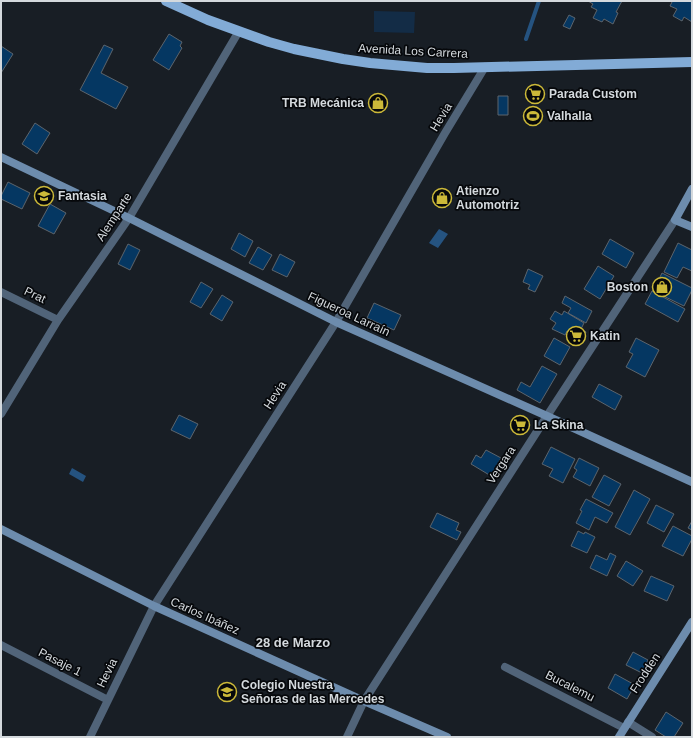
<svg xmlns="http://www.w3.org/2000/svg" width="693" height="738" viewBox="0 0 693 738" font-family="Helvetica,sans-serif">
<rect width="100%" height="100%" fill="#181e25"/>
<path fill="#132c46" d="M374,11L415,12L414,33L374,32Z"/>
<path fill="#255380" d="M439,229L448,234L438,248L429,243Z
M72,468L86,476L83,482L69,474Z"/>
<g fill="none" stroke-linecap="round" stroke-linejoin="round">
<path stroke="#255380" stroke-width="4" d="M526,39L539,1"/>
</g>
<path fill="#053762" stroke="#5c646c" d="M588,1H622L616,12L618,13L613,24L604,19L602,22L593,18L597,10L591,7L593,4Z
M670,1H692V22L684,17L682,21L673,16L677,9L670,6L672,2Z
M569,15L575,18L570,29L563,26Z
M169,34L182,42L180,46L182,48L169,70L153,60Z
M104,45L113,49L101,73L128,87L116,109L80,90Z
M1,46L13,54L1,73Z
M535,86L541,90L534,102L528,98Z
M498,96H508V115H498Z
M35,123L50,133L37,154L22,144Z
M8,182L30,193L22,209L1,199V196Z
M50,204L66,213L54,234L38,226Z
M239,233L253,241L245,257L231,249Z
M610,239L634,253L626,268L602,254Z
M678,243L692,250V271L683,267L677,278L664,272Z
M128,244L140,250L130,270L118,264Z
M258,247L272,255L263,270L249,263Z
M280,254L295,262L287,277L272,270Z
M598,266L614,276L600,299L584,289Z
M528,269L543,276L535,292L528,289L530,285L523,282Z
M662,273L692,288V290L684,306L653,291Z
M201,282L213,289L201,308L190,302Z
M652,291L685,309L678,322L645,304Z
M222,295L233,302L222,321L210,314Z
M565,296L592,311L586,323L568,313L571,308L562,303Z
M374,303L401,315L394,330L367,318Z
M555,311L562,315L564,311L584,323L581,329L586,332L579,344L572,339L574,335L567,331L565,335L552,329L556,323L550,319Z
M554,338L570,347L560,365L544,356Z
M636,338L659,350L645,377L626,367L633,354L629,352Z
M542,366L557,374L540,403L517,390L521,382L530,387Z
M599,384L622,396L615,410L592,397Z
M179,415L198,424L190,439L171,430Z
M551,447L575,459L563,483L549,476L553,469L542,464Z
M486,450L501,458L491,476L471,464L476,455L481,458Z
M579,458L599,468L590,486L573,477L577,470L574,468Z
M604,475L621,484L609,506L592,497Z
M634,490L650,499L630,535L615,527Z
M586,499L613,513L607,523L595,517L589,530L576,523L582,511L580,510Z
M656,505L674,514L664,532L647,523Z
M437,513L459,523L456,530L461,532L457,540L430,527Z
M692,521V530L688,528Z
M673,526L692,536V539L683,556L662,546Z
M578,531L584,534L585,532L595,537L587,553L571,546Z
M610,553L616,556L607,576L590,568L596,555L607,560Z
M626,561L643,571L633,586L617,576Z
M651,576L674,586L667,601L644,591Z
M633,652L648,660L642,673L626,665Z
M615,674L635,685L627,699L608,688Z
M666,712L683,723L674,737H666L655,730Z"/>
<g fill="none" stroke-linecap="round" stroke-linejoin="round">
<path stroke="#516479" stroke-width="8" d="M1,292L58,320
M1,414L58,320L129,218L239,31
M1,645L108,700
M505,667L624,728
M628,722L652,737
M90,737L154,606L336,322L445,133L485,67
M347,737L364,701L547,416L675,220"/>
<path stroke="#6d8cad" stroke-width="8" d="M1,157L129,218L336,322L547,416L692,482
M692,189L675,220L692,227
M1,529L154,606L364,701L447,737
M619,737L692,622"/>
<path stroke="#82abd6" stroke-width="10" d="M166,1L208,20L269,42L294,49L343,59L370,63L427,68H454L692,62"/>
</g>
<defs>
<g id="supermarket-ring" transform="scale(1)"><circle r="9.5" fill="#06080b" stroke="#ccb939" stroke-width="1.5"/><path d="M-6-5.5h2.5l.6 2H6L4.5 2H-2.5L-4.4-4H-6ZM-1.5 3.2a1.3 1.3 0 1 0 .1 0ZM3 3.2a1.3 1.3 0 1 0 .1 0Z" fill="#ccb939"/></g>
<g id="shop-ring" transform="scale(1)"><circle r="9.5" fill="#06080b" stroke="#ccb939" stroke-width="1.5"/><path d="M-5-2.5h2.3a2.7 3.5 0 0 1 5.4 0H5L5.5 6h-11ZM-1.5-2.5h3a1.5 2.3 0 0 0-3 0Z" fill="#ccb939"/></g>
<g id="stadium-ring" transform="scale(1)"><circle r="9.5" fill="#06080b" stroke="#ccb939" stroke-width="1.5"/><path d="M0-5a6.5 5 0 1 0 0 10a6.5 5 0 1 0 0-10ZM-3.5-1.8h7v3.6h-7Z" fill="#ccb939"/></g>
<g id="school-ring" transform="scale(1)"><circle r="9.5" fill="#06080b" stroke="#ccb939" stroke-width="1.5"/><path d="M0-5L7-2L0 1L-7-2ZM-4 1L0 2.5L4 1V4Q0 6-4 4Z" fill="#ccb939"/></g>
</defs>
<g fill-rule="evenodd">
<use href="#supermarket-ring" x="535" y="94"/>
<use href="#shop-ring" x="378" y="103"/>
<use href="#stadium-ring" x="533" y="116"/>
<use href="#school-ring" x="44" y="196"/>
<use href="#shop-ring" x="442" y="198"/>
<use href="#shop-ring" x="662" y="287"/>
<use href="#supermarket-ring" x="576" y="336"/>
<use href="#supermarket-ring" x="520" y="425"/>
<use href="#school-ring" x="227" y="692"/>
</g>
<g text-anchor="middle" stroke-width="3.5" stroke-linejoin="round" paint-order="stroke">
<g font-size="12" fill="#d4d9dd" stroke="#06080b">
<text transform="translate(413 51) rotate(3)" y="4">Avenida Los Carrera</text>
<text transform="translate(441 117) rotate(-59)" y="4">Hevia</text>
<text transform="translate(114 217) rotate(-57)" y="4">Alemparte</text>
<text transform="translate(35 295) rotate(26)" y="4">Prat</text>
<text transform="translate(349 314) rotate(25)" y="4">Figueroa Larraín</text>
<text transform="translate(275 395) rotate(-57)" y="4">Hevia</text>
<text transform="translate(501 465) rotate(-57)" y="4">Vergara</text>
<text transform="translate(205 616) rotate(24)" y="4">Carlos Ibáñez</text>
<text transform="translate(60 662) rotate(27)" y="4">Pasaje 1</text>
<text transform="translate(107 673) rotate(-64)" y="4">Hevia</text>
<text transform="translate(645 673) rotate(-57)" y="4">Frodden</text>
<text transform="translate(570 686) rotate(27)" y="4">Bucalemu</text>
</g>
<g font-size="12" font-weight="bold" fill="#d4d9dd" stroke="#06080b" text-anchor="start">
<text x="549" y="98">Parada Custom</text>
<text x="364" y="107" text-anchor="end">TRB Mecánica</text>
<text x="547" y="120">Valhalla</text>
<text x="456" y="195">Atienzo<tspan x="456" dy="14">Automotriz</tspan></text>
<text x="58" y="200">Fantasia</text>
<text x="648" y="291" text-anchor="end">Boston</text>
<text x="590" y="340">Katin</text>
<text x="534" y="429">La Skina</text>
<text x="241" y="689">Colegio Nuestra<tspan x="241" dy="14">Señoras de las Mercedes</tspan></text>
</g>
<g font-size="13" font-weight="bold" fill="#d4d9dd" stroke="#06080b">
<text x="293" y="647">28 de Marzo</text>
</g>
</g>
<rect width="693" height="738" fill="none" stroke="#d4d9dd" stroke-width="4"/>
</svg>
